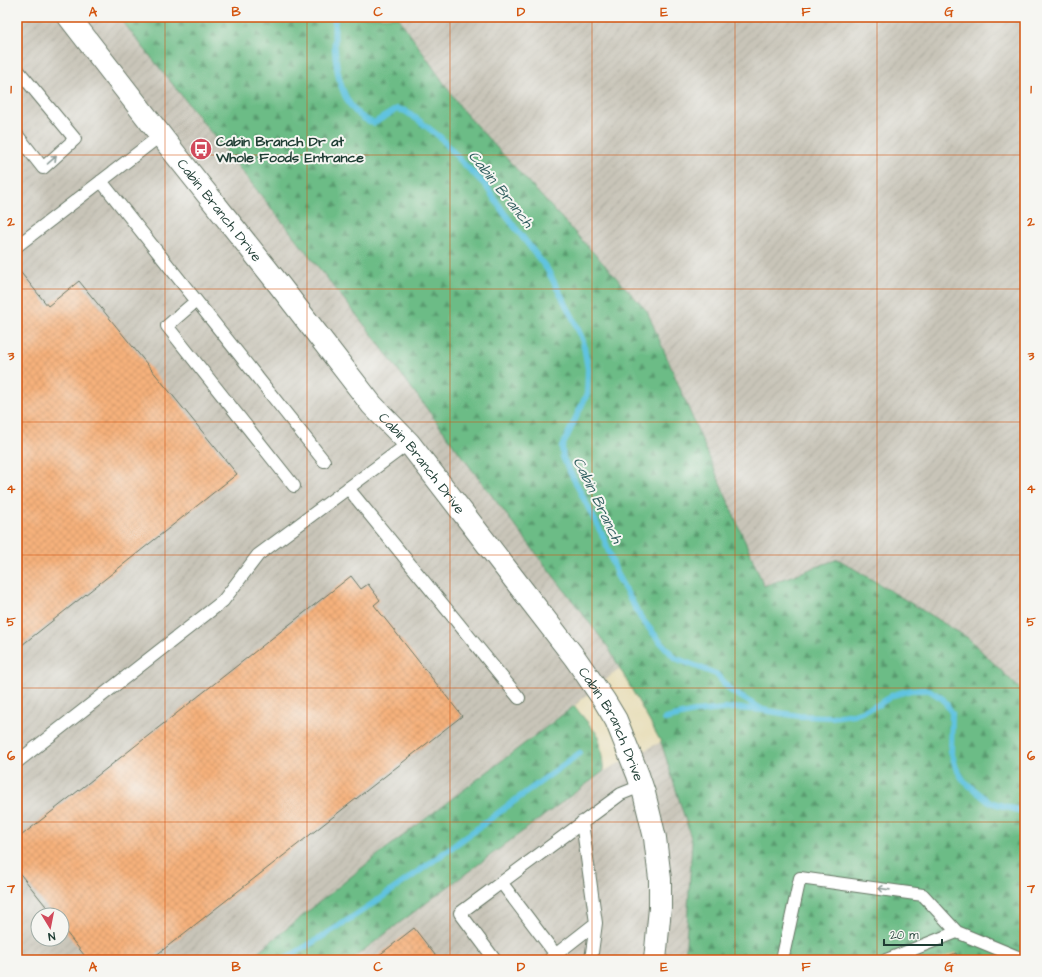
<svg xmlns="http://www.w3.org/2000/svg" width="1042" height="977" viewBox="0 0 1042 977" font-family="'Architects Daughter',sans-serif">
<defs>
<pattern id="industrial-furrows" width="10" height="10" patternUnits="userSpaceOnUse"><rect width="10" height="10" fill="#c8c4b8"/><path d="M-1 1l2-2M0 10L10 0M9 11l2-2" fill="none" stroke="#aba99f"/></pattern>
<pattern id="forest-firs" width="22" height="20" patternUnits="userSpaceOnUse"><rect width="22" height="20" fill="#6cbc86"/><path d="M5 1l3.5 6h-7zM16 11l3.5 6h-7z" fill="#589a6e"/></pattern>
<pattern id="building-cross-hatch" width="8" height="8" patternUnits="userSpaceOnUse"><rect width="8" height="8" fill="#f6b17b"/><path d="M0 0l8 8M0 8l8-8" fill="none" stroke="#d2996b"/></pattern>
</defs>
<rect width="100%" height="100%" fill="#f6f6f2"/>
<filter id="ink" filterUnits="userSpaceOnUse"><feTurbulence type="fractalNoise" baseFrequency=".025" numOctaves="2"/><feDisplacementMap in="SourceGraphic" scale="8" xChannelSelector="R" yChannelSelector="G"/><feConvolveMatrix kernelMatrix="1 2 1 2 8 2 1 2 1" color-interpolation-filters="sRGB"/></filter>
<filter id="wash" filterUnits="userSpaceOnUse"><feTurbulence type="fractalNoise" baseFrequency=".012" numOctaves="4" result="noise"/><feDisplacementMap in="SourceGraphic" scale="16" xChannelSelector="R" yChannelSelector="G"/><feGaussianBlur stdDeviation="0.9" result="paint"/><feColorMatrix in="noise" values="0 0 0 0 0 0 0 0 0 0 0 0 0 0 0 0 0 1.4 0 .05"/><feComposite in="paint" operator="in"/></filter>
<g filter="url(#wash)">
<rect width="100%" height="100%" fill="#e9e0be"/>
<path fill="url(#industrial-furrows)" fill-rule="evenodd" d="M17,17H119L370,332L476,475L608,647L620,668L574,706L379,854L248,960H17ZM38,915H62V939H38Z
M398,17H1025V694L968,638L838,559L764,586L647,311L464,112Z
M661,742L692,841L685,960H351L402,921L604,771Z"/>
<path fill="url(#forest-firs)" stroke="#467c5d" d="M119,17H398L464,112L647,311L764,586L838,559L968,638L1025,694V960H685L692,841L661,742L608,647L476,475L370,332Z
M574,706L599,736L604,771L402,921L351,960H248L379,854Z"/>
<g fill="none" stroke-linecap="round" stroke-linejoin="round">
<path stroke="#61c3e0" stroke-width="6" d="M335,17C333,51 335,111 374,123L397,109L405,111L417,119L440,137L462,162L486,186L504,213L547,269L573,318L583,341L588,369L587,394L562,447L563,458L604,538L617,575L641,618L658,639L675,658L716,674L731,691L763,710L799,716L832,717L854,714L878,705L893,695L911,690H929L943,699L952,713L951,751L956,768L964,781L989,802L1025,812
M665,719L694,712L733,708L763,710
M283,960C388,900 482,823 580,753"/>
</g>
<g id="blocks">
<path fill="url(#building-cross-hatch)" d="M17,268L48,306L79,281L237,474L17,649Z
M351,576L361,589L368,584L380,600L374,605L462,716L150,960H88L62,927V915H53L17,870V839Z
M414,928L439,960H373Z
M956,953L959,960H938Z"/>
</g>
</g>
<g filter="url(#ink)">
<use href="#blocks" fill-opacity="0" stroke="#667664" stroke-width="1"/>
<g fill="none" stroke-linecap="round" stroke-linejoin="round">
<g stroke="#667664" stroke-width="14">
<path id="service" d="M17,69L75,139L43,168L17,135
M101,181L324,461
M17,246L161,135
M196,301L167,326L294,486
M348,488L519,698
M17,762L223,601L258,555L409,443
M582,822L596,923L591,960
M501,882L556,955
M550,959L596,923
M495,960L460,913L621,794L641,786
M782,960L800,878L923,895L957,932
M886,960L957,932L1025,960"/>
</g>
<g stroke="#667664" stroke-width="24">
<g id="tertiary">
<path id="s1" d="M69,17L176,155L277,282L372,405L409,443L575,658L604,700L616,720L638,775L644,793L655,838L660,879V908L655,960"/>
</g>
</g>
<use href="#service" stroke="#fff" stroke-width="12"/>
<use href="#tertiary" stroke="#fff" stroke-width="22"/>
</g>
<defs><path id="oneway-shaft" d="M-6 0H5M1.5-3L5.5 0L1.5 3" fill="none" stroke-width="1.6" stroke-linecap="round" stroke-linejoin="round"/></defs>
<g stroke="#8f9e9a">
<use href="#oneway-shaft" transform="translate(52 160) rotate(-41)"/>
<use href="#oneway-shaft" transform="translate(884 889) rotate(-172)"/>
</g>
</g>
<path fill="none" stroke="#d45610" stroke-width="1" stroke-opacity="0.55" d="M165,17V960M307,17V960M450,17V960M592,17V960M735,17V960M877,17V960M17,155H1025M17,289H1025M17,422H1025M17,555H1025M17,688H1025M17,822H1025"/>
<defs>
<g id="bus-disc" transform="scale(1.15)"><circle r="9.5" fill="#d1495b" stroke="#f6f6f2"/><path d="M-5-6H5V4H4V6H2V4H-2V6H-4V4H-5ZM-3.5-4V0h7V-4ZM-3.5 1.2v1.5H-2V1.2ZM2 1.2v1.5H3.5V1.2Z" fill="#fff"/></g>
</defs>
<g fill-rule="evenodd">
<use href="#bus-disc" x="201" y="149"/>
</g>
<g text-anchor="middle" stroke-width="4" stroke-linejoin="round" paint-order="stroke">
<g font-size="14" font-weight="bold" fill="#1f3d34" stroke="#f6f6f2" text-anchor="start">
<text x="216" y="146">Cabin Branch Dr at<tspan x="216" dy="16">Whole Foods Entrance</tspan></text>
</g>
<g font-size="14" fill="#1f3d34" stroke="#f6f6f2">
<text dy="5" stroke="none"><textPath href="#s1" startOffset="245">Cabin Branch Drive</textPath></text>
<text dy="5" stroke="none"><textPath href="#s1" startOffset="569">Cabin Branch Drive</textPath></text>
<text dy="5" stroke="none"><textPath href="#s1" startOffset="893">Cabin Branch Drive</textPath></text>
</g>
<g font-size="15" font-style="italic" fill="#305e5f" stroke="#f6f6f2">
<text transform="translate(501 189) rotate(51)" y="5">Cabin Branch</text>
<text transform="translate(598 500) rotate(64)" y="5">Cabin Branch</text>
</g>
</g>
<rect width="1042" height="977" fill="none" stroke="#f6f6f2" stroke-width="44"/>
<g transform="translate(50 927) rotate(170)"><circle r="19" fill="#f6f6f2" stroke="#a0aca6"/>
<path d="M0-3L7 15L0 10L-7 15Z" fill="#d1495b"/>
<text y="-6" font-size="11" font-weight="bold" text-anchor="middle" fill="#1f3d34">N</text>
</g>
<path d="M884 939v6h58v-6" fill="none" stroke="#1f3d34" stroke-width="2"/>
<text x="890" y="939" font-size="12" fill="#1f3d34" stroke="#f6f6f2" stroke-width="3" paint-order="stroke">20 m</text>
<rect x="22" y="22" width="998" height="933" fill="none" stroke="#d45610" stroke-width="1.5"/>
<g font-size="13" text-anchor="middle" font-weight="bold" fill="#d45610">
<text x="93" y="16">A</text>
<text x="236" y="16">B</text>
<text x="378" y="16">C</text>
<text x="521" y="16">D</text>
<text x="664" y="16">E</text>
<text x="806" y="16">F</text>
<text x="949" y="16">G</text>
<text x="11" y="93">1</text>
<text x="1031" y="93">1</text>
<text x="11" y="226">2</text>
<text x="1031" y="226">2</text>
<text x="11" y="360">3</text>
<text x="1031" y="360">3</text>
<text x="11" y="493">4</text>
<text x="1031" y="493">4</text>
<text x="11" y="626">5</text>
<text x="1031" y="626">5</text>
<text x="11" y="760">6</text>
<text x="1031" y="760">6</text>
<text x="11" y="893">7</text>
<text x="1031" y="893">7</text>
<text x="93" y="971">A</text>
<text x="236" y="971">B</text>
<text x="378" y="971">C</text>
<text x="521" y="971">D</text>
<text x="664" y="971">E</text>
<text x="806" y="971">F</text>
<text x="949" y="971">G</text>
</g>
</svg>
